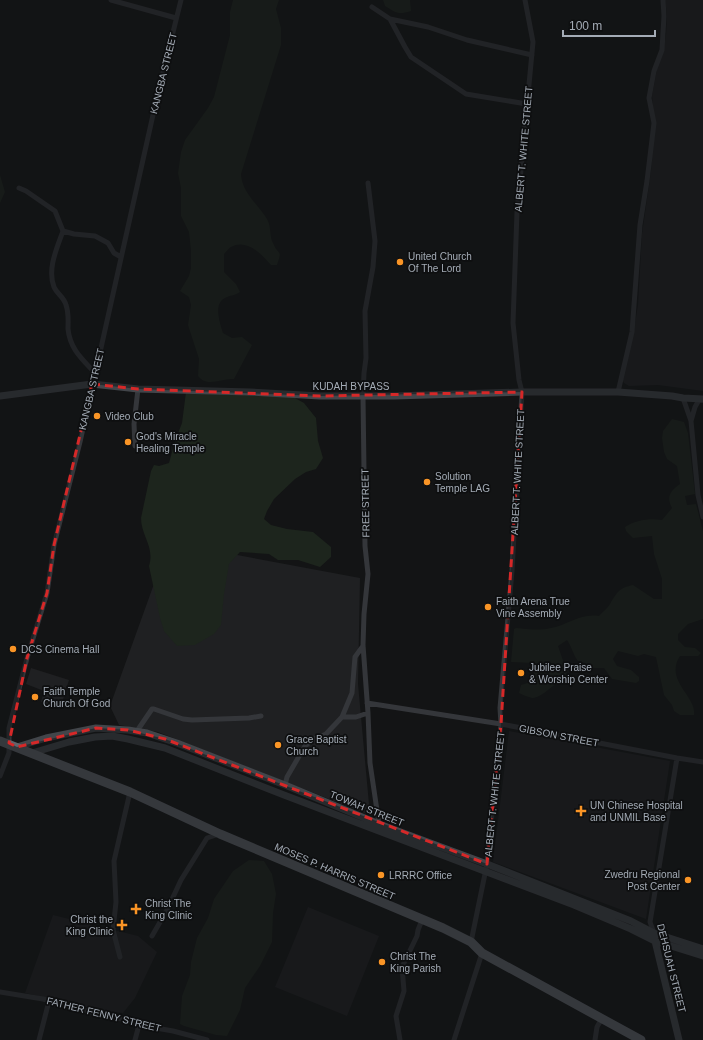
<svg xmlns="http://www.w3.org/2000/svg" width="703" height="1040" viewBox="0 0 703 1040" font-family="Helvetica,sans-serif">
<rect width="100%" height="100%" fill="#131415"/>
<path fill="#1f2022" d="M665,0H703V391L658,385L629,386L624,383L622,379L633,336L638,305L642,234L651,171L654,118L652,96L657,68L663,53L666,35L667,15Z
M167,542L360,578L358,684L370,815L158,732L119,725L110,706L159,570Z
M31,668L69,680L60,709L41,702L44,691L26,684Z
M509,731L670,761L646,919L493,862Z
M308,907L379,936L347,1016L275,987Z
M53,915L138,936L157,952L135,998L123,1013L105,1011L25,993Z"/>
<path fill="#1d251d" d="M233,0H279L276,9L281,28V45L241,174C242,193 258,204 267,219C272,228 269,236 273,243C278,256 283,248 277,265H271C262,255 247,238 231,247C229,248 226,252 224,254V272L236,284L240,292C234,296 231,295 225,298C213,304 220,323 223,333L232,338L242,337L252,345L234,379C222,378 207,388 198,376L199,359L188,325L191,305L189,297L180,291L189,276L191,268V251L189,232L181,216V188L178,173L181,152L185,140L208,108L214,97L230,35V12Z
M383,0H410L411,11C398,15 396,13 385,6Z
M0,175L5,192L0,203Z
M186,392L293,397L304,403L316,418L318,441L323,458L316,469L306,472L295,479L274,499L267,511L264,519L271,525L287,529L313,532L331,547V557L320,567L298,560H278L269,554L240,552L229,564L224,594L221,625L214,634L195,645L177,646L164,631L160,618L149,566C155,547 141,536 141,518L151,471L154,465L159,466L169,463L175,441L182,423Z
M672,419L684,422L688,433L695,494L685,496L687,505L696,504L703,531V619L688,624L678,634V640L685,647L695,648L701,653L698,656H680C664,681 697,696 694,715H680L674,711L672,705L664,695L656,657L644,654L638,656L618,651L613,659L617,666L631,670L639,677V681L636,683L612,679L604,668H592L589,664L578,661C573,655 572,647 567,640L558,646L567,672L565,677C557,682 540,699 532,698C528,697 523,695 519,693L521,685L534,681V663L511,662L514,629L516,628C528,629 539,631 551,628C568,625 580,613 599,616C602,612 607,609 610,604C617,592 619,588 633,585L654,599H662V579L654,554L652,536L633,538L626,531L625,527C635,520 650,518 662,520L672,508C666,497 670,491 680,484L677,466L667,459L664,452L662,438L663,431Z
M249,860L264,861L272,874L276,894L273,913L272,942L260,966L245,988L240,1010L227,1036L216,1035L184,1026L180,1024L182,996L190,975L191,962L197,938L208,918L214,899L233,871Z"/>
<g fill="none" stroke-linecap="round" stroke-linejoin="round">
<path stroke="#34363a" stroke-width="5" d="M111,0L176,18
M372,7L390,19L428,27L467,40L532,55
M390,19L405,47L411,57L466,94L527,104
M368,183L375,241L373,267L365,311L366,358L364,373L363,396L365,546L368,574L364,614L363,645L368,713L370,763L379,824
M19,188L26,191L55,211L63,231L74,234L95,236L108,243L114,253L121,257
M63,231C57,248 47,269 54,287C57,294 64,297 66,305C69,313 68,321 68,329C70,349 82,359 95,373
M618,392L632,332L640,225L647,181L654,123L649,98L654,71L662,50L664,16L663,0
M683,398L691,421L698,495L703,517
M691,421L695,407L699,400H702
M135,446L134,424L138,389
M367,703L501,724L677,758L703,762
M342,717H356L368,713
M139,728L152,709H154L183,719L192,720L249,718L261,716
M0,776L9,753V728L27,658L47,593L54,545L80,442L157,97L181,0
M285,785L287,777L305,746L312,740L326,734L342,717L352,693L355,657L363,646
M654,933L650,922L677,758
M152,936L167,910L181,880L207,838L219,834
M471,942L487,864L501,724L500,708L512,571L522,392L519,380L513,323L517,212L533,42L525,0
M120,957L113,930L116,902L114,861L130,792
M0,992L43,999L87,1011L126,1020L139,1025L173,1031L207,1040
M39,1040L49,1001
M135,1040L139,1025
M400,1040L396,1016L404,991L402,967L417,936L418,930L422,920
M454,1040L482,953
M595,1040L597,1027L602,1018"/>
<path stroke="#42454a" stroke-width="7" d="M0,396L92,384L138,389L250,392L320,396H394L522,392H618L672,396L683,398L703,399
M17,747L46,738L96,728L128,730L147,733L177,743L285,785L379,824L487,864L631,921L654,933L703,949
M32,753L69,742L95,737L112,736L128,739L165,748L284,795L574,905L631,929L655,941L703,956
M654,937L679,1040"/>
<path stroke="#60656c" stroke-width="9" d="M0,741L130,792L220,834L443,928L471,942L482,953L641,1040"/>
</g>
<path d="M0 0H703V1040H0ZM92,384L138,389L320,396L522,392L501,724L487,864L165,739L128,730L96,728L17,747L9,743L27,658L47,593L54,545Z" fill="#131415" fill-opacity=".55" fill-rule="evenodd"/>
<path fill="none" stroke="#d62828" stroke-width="3" stroke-dasharray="8 5" stroke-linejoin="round" d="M92,384L138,389L320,396L522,392L501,724L487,864L165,739L128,730L96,728L17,747L9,743L27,658L47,593L54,545Z"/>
<g fill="#fa9526" stroke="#0e0f10" stroke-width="1.5">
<circle cx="400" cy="262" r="4"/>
<circle cx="97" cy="416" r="4"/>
<circle cx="128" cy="442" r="4"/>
<circle cx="427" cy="482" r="4"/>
<circle cx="488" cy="607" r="4"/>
<circle cx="13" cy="649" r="4"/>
<circle cx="521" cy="673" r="4"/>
<circle cx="35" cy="697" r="4"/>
<circle cx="278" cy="745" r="4"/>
<path d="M579 805h4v4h4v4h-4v4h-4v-4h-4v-4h4z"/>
<circle cx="381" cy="875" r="4"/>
<circle cx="688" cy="880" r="4"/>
<path d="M134 903h4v4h4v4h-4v4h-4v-4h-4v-4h4z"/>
<path d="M120 919h4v4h4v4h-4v4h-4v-4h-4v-4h4z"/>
<circle cx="382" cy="962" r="4"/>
</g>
<g text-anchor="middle" stroke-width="3.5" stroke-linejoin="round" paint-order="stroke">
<g font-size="10" fill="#a4acb6" stroke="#0e0f10">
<text transform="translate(163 73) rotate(-76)" y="4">KANGBA STREET</text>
<text transform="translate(523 149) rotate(-85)" y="4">ALBERT T. WHITE STREET</text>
<text x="351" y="390">KUDAH BYPASS</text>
<text transform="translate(91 389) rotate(-77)" y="4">KANGBA STREET</text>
<text transform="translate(517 472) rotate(-87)" y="4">ALBERT T. WHITE STREET</text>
<text transform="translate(365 503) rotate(-91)" y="4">FREE STREET</text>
<text transform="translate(559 735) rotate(11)" y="4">GIBSON STREET</text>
<text transform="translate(494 794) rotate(-84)" y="4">ALBERT T. WHITE STREET</text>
<text transform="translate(367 808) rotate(22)" y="4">TOWAH STREET</text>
<text transform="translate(335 871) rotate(23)" y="4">MOSES P. HARRIS STREET</text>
<text transform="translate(672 968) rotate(76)" y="4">DEHSUAH STREET</text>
<text transform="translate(104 1014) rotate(14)" y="4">FATHER FENNY STREET</text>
</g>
<g font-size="10" fill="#a4acb6" stroke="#0e0f10" text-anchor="start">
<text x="408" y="260">United Church<tspan x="408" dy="12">Of The Lord</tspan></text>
<text x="105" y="420">Video Club</text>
<text x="136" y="440">God's Miracle<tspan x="136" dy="12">Healing Temple</tspan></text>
<text x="435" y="480">Solution<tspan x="435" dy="12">Temple LAG</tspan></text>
<text x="496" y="605">Faith Arena True<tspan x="496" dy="12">Vine Assembly</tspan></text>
<text x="21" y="653">DCS Cinema Hall</text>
<text x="529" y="671">Jubilee Praise<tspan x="529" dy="12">&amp; Worship Center</tspan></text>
<text x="43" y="695">Faith Temple<tspan x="43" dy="12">Church Of God</tspan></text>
<text x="286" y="743">Grace Baptist<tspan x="286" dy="12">Church</tspan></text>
<text x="590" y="809">UN Chinese Hospital<tspan x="590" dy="12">and UNMIL Base</tspan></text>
<text x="680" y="878" text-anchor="end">Zwedru Regional<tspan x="680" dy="12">Post Center</tspan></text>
<text x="389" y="879">LRRRC Office</text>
<text x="145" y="907">Christ The<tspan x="145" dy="12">King Clinic</tspan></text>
<text x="113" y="923" text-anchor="end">Christ the<tspan x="113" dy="12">King Clinic</tspan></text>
<text x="390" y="960">Christ The<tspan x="390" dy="12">King Parish</tspan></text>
</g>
</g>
<path d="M563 30v6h92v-6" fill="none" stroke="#a4acb6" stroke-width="2"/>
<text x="569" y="30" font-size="12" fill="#a4acb6" stroke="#0e0f10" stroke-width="3" paint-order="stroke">100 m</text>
</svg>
